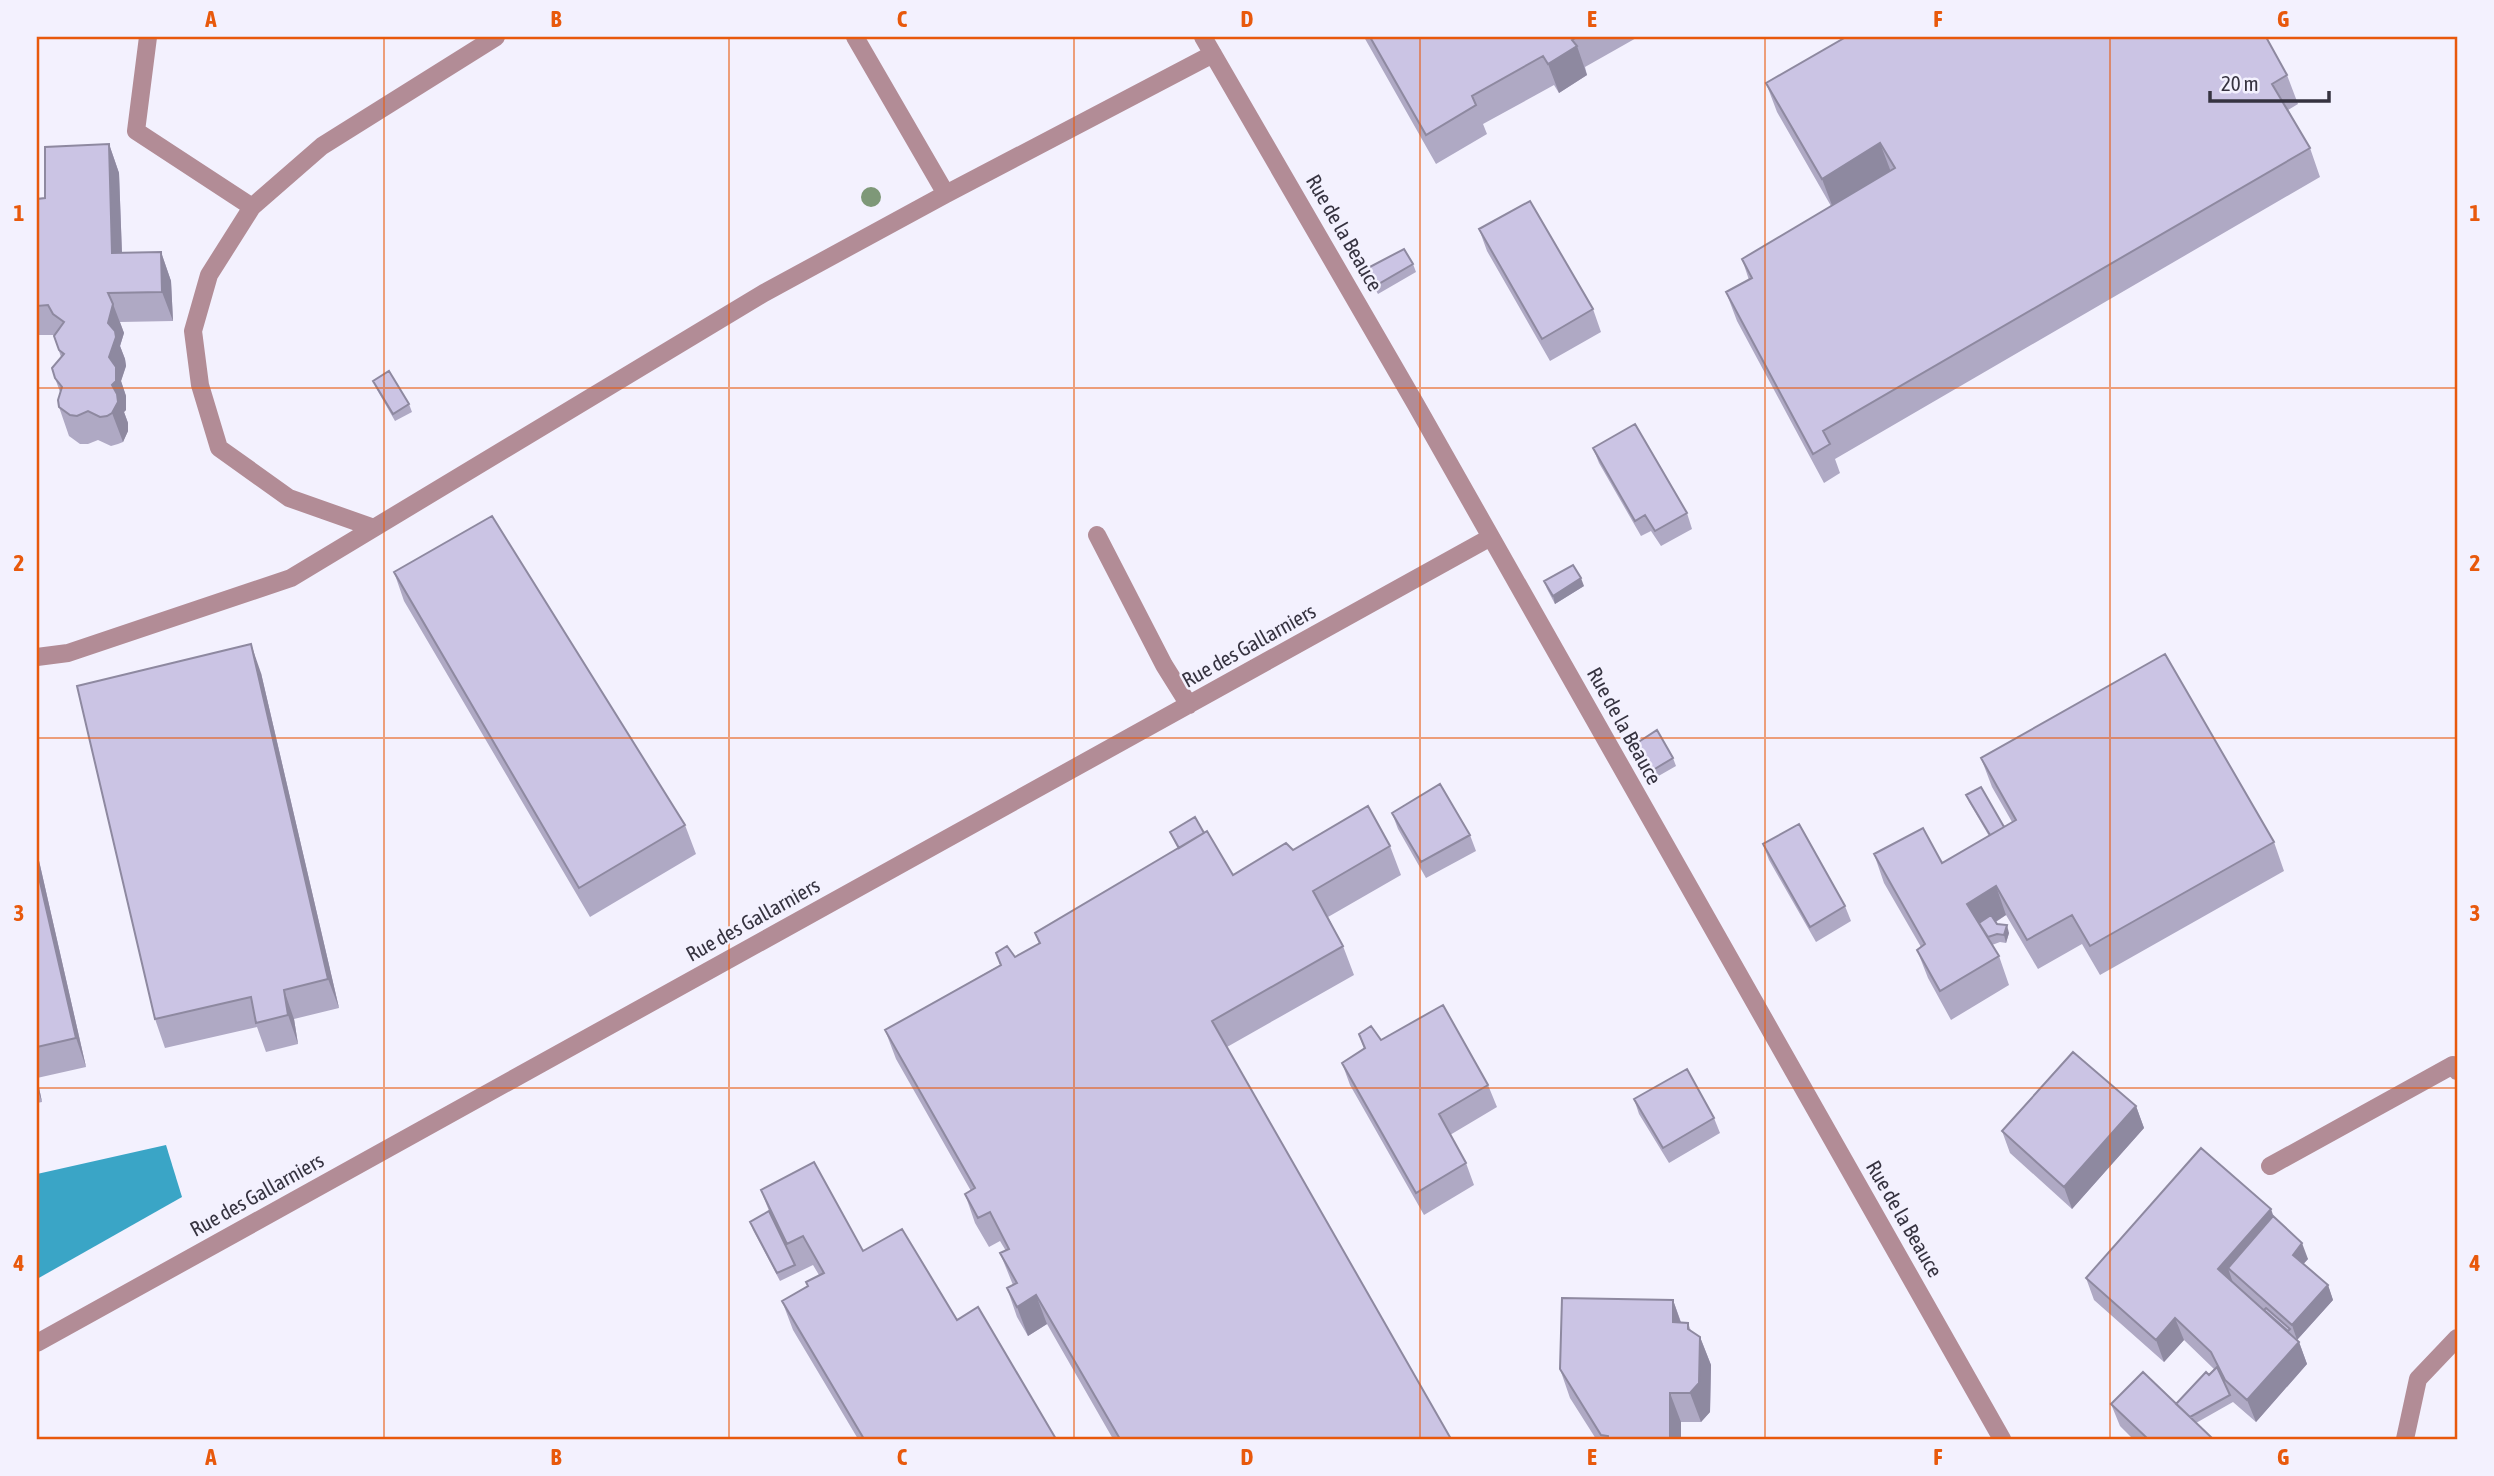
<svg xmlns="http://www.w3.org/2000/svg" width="2494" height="1476" viewBox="0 0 2494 1476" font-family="'Asap Condensed',sans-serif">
<rect width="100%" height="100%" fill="#f3f1fe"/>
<path fill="#3aa5c6" d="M166,1145L182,1197L37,1279V1174Z"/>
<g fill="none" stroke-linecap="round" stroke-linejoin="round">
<path stroke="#b28c96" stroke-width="18" d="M148,37L136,131L252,207
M855,37L946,194
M1203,37L1415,403L2002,1439
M374,528L289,498L219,448L200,385L193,331L209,275L252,207L322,146L496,37
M1097,535L1164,665L1189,705
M37,657L68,653L291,578L764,293L946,194L1213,54
M2270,1166L2453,1065L2457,1071
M37,1343L1491,537
M2405,1439L2418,1379L2457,1338"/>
</g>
<circle fill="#7e9878" cx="871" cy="197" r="10"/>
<path fill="#afa9c4" d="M1364,37H1638L1585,67L1587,75L1559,93L1554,85L1483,124L1487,134L1436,164Z
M2287,75L2298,104L2288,110L2310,148L2320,177L1835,459L1840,473L1824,483L1737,321L1726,292L1749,280L1742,259L1831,206L1777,112L1766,83Z
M109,144L119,173L122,253L161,252L171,281L173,321L120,322L124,333L120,346L125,359L126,366L121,381L126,396V410L124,412L128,423V431L123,442L118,444L111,446L98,440L88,444H80L69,436L59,407L60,392L55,378L61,357L54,336L55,335H37V199L45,198Z
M1479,229L1593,309L1601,332L1550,361L1487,251Z
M1413,264L1416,272L1378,294L1368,277L1366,269Z
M373,381L409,404L412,412L395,421L376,388Z
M1593,448L1687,513L1692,529L1661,546L1651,531L1641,536L1599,463Z
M394,572L685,825L696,854L590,917L404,601Z
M1544,581L1584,586L1555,604L1547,589Z
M261,673L339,1008L294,1019L298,1044L266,1052L257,1027L165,1048L155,1019Z
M1637,743L1673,758L1676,766L1655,778L1640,750Z
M1981,758L2274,842L2284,871L2100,975L2082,944L2038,969L2006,915L1996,922L2009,933L2006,943L2000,942L1992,945L1999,956L2009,985L1951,1020L1928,978L1917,950L1921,947L1884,883L1874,854L1942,863L1989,836L1969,802L1966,795L2004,827L2012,822L1992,787Z
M1392,813L1470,835L1476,851L1426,878L1398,829Z
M1170,832L1204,833L1233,875L1293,850L1390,846L1401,875L1328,917L1343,946L1354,975L1227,1047L1451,1439H1113L1047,1324L1028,1336L1017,1317L1007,1288L1013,1285L1000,1253L1006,1251L1000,1241L989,1247L975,1223L965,1194L971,1191L896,1059L885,1030L1000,965L996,953L1015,957L1039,944L1035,933L1178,849Z
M1763,844L1845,906L1851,921L1816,942L1769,860Z
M37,852L86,1067L37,1078L42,1102L37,1103Z
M1359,1034L1381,1040L1488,1085L1497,1107L1450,1135L1466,1163L1474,1185L1424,1215L1350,1085L1342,1063L1364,1049Z
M1634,1099L1714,1118L1720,1133L1669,1163L1639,1114Z
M2136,1106L2144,1128L2072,1209L2010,1153L2002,1131Z
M761,1190L863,1251L957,1320L1056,1439H858L793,1330L782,1301L808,1286L819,1275L813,1265L780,1281L753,1230L750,1222L769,1211Z
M2273,1216L2308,1259L2303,1264L2328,1285L2333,1300L2297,1340L2299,1342L2307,1364L2256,1422L2233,1402L2196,1423L2213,1439H2133L2120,1426L2111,1404H2176L2214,1369L2184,1340L2164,1362L2094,1300L2086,1278Z
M1673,1300L1681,1322L1688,1323L1691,1331L1700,1337L1711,1365L1710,1412L1701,1422H1681V1439H1596L1570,1398L1560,1369Z"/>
<path fill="#8e89a0" d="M1577,46L1587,75L1559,93L1548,64Z
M1880,143L1891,172L1833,208L1822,179Z
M109,144L119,173L123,282L112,253Z
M161,252L171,281L173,321L162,292Z
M113,304L124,333L120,346L125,359L126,366L121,381L126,396V410L124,412L128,423V431L123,442L112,413L108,323Z
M1581,578L1584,586L1555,604L1553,596Z
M251,644L261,673L339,1008L328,979Z
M37,852L86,1067L76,1038L37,869Z
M1996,886L2006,915L1979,932L1967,904Z
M2007,925L2009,933L2006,943L2004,935Z
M284,990L294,1019L298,1044L288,1015Z
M37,1077V1078L42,1102L37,1088Z
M2136,1106L2144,1128L2072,1209L2064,1187Z
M2271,1209L2279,1232L2228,1268L2233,1283L2218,1269Z
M2302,1243L2308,1259L2298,1270L2293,1255Z
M2328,1285L2333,1300L2297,1340L2292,1325Z
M1036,1295L1047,1324L1028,1336L1017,1307Z
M1673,1300L1683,1329L1673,1322Z
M2175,1318L2184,1340L2164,1362L2156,1340Z
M1700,1337L1711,1365L1710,1412L1701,1422L1690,1393Z
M2299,1342L2307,1364L2256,1422L2247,1400Z
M1670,1393L1681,1422V1439H1670Z"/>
<path fill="#cbc4e4" stroke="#8e89a0" stroke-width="2" d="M1370,37H1577L1572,40L1577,46L1548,64L1543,56L1472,96L1476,105L1426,135Z
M1846,37H2266L2287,75L2272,84L2310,148L1823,431L1830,444L1813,454L1726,292L1752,278L1742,259L1895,168L1880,143L1822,179L1766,83Z
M109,144L112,253L161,252L162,292L108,293L113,304L108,323L115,331L116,337L109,357L116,367V381L112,385L117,394L118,402L112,413L107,416L100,417L88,411L77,416L70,415L59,407L58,400L62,387L55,378L52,368L64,354L59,350L54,336L64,322L53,314L48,305L37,306V199L45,198V147Z
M1530,201L1593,309L1542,339L1479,229Z
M1404,249L1413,264L1375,286L1366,269Z
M389,371L409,404L393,414L373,381Z
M1635,424L1687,513L1655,531L1645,515L1635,521L1593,448Z
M492,516L685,825L579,888L394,572Z
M1573,565L1581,578L1553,596L1544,581Z
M251,644L328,979L284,990L288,1015L256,1023L251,997L155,1019L77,686Z
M2165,654L2274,842L2090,946L2072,915L2027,940L1996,886L1967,904L1999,956L1940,991L1917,950L1925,944L1874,854L1923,828L1942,863L2016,820L1981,758Z
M1657,730L1673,758L1653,770L1637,743Z
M1440,784L1470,835L1421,862L1392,813Z
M1981,787L2004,827L1990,835L1966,795Z
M1368,806L1390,846L1313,891L1343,946L1212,1021L1451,1439H1120L1036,1295L1017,1307L1007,1288L1017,1283L1000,1253L1009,1249L990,1212L978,1218L965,1194L975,1188L885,1030L1001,965L996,953L1007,946L1015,957L1040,943L1035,933L1207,831L1233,875L1286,843L1293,850Z
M1195,817L1204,833L1179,848L1170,832Z
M1799,824L1845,906L1810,927L1763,844Z
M37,869L76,1038L37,1047Z
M1991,915L1997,924L2007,925L2004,935L1997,934L1988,937L1979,923Z
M1443,1005L1488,1085L1439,1114L1466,1163L1416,1193L1342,1063L1365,1048L1359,1034L1371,1026L1381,1040Z
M2073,1052L2136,1106L2064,1187L2002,1131Z
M1687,1069L1714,1118L1663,1148L1634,1099Z
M2201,1148L2271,1209L2218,1269L2299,1342L2247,1400L2225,1380L2211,1352L2175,1318L2156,1340L2086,1278Z
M814,1162L863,1251L902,1229L957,1320L978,1307L1056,1439H864L782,1301L808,1286L806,1282L824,1273L803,1236L787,1244L761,1190Z
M769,1211L795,1265L777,1273L750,1222Z
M2273,1216L2302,1243L2293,1255L2328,1285L2292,1325L2228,1268Z
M1562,1298L1673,1300V1322L1688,1323V1329L1700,1337L1699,1383L1690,1393H1670V1439H1608V1436L1601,1435L1560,1369Z
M2266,1308L2290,1329L2288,1331L2264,1310Z
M2217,1367L2230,1395L2190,1417L2176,1404L2206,1372L2209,1375Z
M2143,1372L2213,1439H2148L2111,1404Z"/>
<path fill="none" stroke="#e8590c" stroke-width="2" stroke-opacity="0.55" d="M384,37V1439M729,37V1439M1074,37V1439M1420,37V1439M1765,37V1439M2110,37V1439M37,388H2457M37,738H2457M37,1088H2457"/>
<g text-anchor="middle" stroke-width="5" stroke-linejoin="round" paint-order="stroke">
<g font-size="21" fill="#363340" stroke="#f3f1fe">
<text transform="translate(1344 233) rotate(60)" y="7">Rue de la Beauce</text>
<text transform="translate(1249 646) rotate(-29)" y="7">Rue des Gallarniers</text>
<text transform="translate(1624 726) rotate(61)" y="7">Rue de la Beauce</text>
<text transform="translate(753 920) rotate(-29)" y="7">Rue des Gallarniers</text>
<text transform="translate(257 1195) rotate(-29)" y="7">Rue des Gallarniers</text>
<text transform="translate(1904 1219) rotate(60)" y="7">Rue de la Beauce</text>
</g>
</g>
<rect width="2494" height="1476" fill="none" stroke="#f3f1fe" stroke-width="77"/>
<path d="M2210 91v10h119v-10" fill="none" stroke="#363340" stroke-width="3.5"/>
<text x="2221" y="91" font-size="21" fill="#363340" stroke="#f3f1fe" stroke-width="5" paint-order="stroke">20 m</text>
<rect x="38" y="38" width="2418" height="1400" fill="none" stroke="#e8590c" stroke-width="2.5"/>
<g font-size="23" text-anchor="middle" font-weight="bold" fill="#e8590c">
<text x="211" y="27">A</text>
<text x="556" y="27">B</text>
<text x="902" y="27">C</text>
<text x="1247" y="27">D</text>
<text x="1592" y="27">E</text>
<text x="1938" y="27">F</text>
<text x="2283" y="27">G</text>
<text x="19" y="221">1</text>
<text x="2475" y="221">1</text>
<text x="19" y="571">2</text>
<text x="2475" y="571">2</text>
<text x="19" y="921">3</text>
<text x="2475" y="921">3</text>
<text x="19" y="1271">4</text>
<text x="2475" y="1271">4</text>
<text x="211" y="1465">A</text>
<text x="556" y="1465">B</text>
<text x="902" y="1465">C</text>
<text x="1247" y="1465">D</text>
<text x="1592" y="1465">E</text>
<text x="1938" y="1465">F</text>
<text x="2283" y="1465">G</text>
</g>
</svg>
